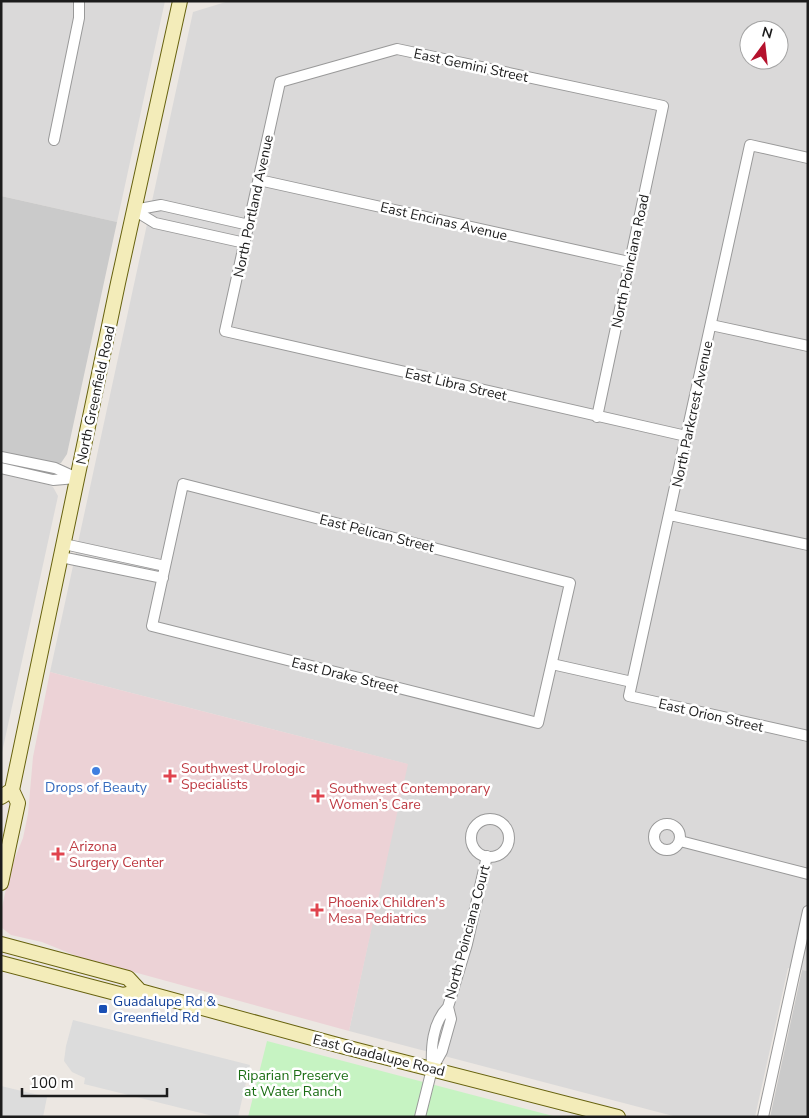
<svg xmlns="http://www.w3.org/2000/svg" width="809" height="1118" viewBox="0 0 809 1118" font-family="'Nunito Sans',sans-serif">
<rect width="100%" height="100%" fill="#ece7e2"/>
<path fill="#dad9d9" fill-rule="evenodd" d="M1,1H165L117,222L1,196Z
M229,1H808V971L788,968L755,1117H677L349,1031L407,764L50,672L193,12ZM749,30H779V60H749Z
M1,473L49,485L53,487L58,496L1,757Z"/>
<path fill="#ecd2d6" d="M50,672L408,764L349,1031L79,957L42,942L11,935L2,928L1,912L10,870L23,838L28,814L33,757Z"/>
<path fill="#cacaca" d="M1,196L117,222L67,454L61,463L56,464L1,453Z
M802,970L808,971V1117H770Z"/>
<path fill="#c6f3c2" d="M267,1041L557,1117H248Z"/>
<path fill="#dcdcdc" d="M73,1020L250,1065L238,1117H217L84,1084L85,1078L72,1072L64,1061L66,1046Z
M1,1086L47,1097L43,1117H1Z"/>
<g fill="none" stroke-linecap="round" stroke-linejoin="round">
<g stroke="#999" stroke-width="12">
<path id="minor" d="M54,140L79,18V1
M808,158L750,145L629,696L808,736
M259,180L629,262
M134,210L161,205L249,225
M134,210L155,223L245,243
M711,325L808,346
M597,417L663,106L397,49L280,82L225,331L686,436
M1,457L55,468L77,478
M1,468L53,480L76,478
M183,484L570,583L538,723L152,626Z
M670,515L808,545
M64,544L165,566
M61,557L163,578
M552,664L632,682
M471 838a19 19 0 1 1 38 0a19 19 0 1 1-38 0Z
M654 837a13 13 0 1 1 26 0a13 13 0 1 1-26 0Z
M680,841L808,874
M432,1069C431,1048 432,1023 448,1007L467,944L487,856
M420,1117L432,1069L442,1051L451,1019L448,1007
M763,1117L808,911"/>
</g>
<g stroke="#67620e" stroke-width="16">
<path id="secondary" d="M1,797L12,790
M1,883L18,803L12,790L118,283L180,1
M1,944L128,978L140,991
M1,963L123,995L140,991L345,1047L618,1117"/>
</g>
<use href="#minor" stroke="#fff" stroke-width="10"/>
<use href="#secondary" stroke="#f3ecb9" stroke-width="14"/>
</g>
<circle fill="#3f7fe0" stroke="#fff" stroke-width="2" cx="96" cy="771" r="5"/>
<g fill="#e0444e" stroke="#fff" stroke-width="2">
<path d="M167.5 768.5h5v5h5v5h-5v5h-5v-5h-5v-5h5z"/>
<path d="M315.5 788.5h5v5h5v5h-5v5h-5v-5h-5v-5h5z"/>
<path d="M55.5 846.5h5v5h5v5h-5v5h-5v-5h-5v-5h5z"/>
<path d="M314.5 902.5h5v5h5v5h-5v5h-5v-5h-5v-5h5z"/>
</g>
<rect fill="#1a4fb4" stroke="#fff" stroke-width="2" x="98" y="1004" width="10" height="10" rx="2.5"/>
<g text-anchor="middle" stroke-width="5" stroke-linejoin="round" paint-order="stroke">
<g font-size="14" fill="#1c1c1c" stroke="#fff">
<text transform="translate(471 65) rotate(12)" y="5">East Gemini Street</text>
<text transform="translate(253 206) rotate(-78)" y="5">North Portland Avenue</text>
<text transform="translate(444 221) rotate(13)" y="5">East Encinas Avenue</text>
<text transform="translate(630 261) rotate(-78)" y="5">North Poinciana Road</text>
<text transform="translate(456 384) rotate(13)" y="5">East Libra Street</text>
<text transform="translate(95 395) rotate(-78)" y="5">North Greenfield Road</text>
<text transform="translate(692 414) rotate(-78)" y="5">North Parkcrest Avenue</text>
<text transform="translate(377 533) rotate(14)" y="5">East Pelican Street</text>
<text transform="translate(345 675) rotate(14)" y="5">East Drake Street</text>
<text transform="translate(711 715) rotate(13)" y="5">East Orion Street</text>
<text transform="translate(467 932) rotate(-75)" y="5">North Poinciana Court</text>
<text transform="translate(379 1055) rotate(14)" y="5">East Guadalupe Road</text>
</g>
<g font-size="14" fill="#be3a42" stroke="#fff" text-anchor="start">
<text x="181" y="773">Southwest Urologic<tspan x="181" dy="16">Specialists</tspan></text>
<text x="329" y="793">Southwest Contemporary<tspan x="329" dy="16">Women’s Care</tspan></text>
<text x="69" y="851">Arizona<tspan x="69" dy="16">Surgery Center</tspan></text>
<text x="328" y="907">Phoenix Children's<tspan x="328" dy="16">Mesa Pediatrics</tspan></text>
</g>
<g font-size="14" fill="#366cbe" stroke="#fff">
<text x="96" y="792">Drops of Beauty</text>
</g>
<g font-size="14" fill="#164399" stroke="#fff" text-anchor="start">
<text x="113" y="1006">Guadalupe Rd &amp;<tspan x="113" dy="16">Greenfield Rd</tspan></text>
</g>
<g font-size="14" fill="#1c6e15" stroke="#fff">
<text x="293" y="1080">Riparian Preserve<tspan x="293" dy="16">at Water Ranch</tspan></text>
</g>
</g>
<rect width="809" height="1118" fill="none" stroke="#1c1c1c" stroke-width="5"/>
<g transform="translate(764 45) rotate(15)"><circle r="24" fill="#ffffff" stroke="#a4a4a4"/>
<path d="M0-4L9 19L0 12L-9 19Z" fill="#b5122d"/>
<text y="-8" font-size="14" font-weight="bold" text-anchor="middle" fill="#1c1c1c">N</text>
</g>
<path d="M22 1088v8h145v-8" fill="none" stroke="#1c1c1c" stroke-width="2.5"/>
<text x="30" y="1088" font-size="15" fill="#1c1c1c" stroke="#ffffff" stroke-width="4" paint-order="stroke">100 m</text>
</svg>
